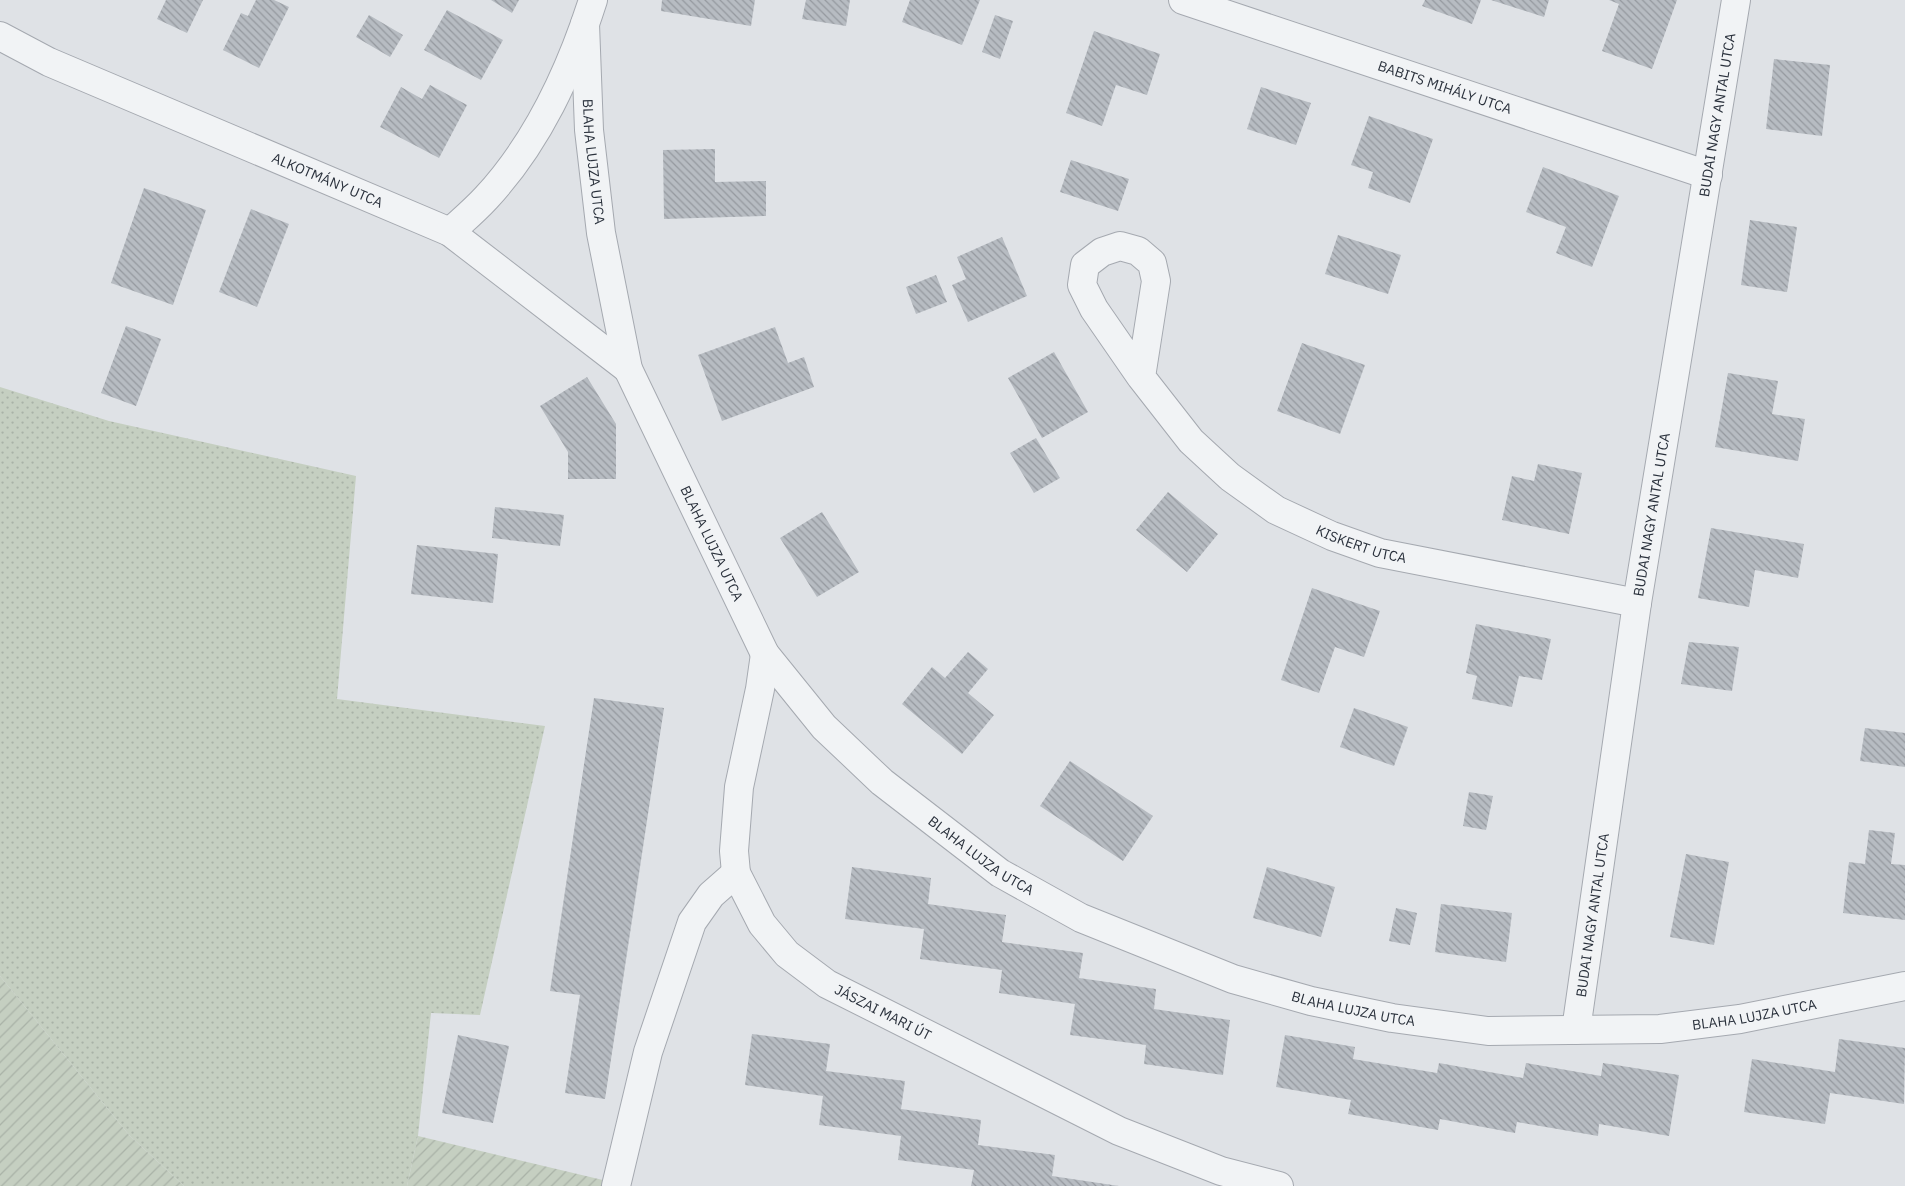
<svg xmlns="http://www.w3.org/2000/svg" width="1905" height="1186" viewBox="0 0 1905 1186" font-family="'IBM Plex Sans',sans-serif">
<defs>
<pattern id="grass-dots" width="8" height="8" patternUnits="userSpaceOnUse" patternTransform="scale(1.25)"><rect width="8" height="8" fill="#c5cfc1"/><path d="M2 2h.1M6 6h.1" fill="none" stroke="#a9b2a7" stroke-width="1.8" stroke-linecap="round"/></pattern>
<pattern id="garden-furrows" width="10" height="10" patternUnits="userSpaceOnUse" patternTransform="scale(1.25)"><rect width="10" height="10" fill="#c5cfc1"/><path d="M-1 1l2-2M0 10L10 0M9 11l2-2" fill="none" stroke="#a9b2a7"/></pattern>
<pattern id="building-back-hatch" width="6" height="6" patternUnits="userSpaceOnUse" patternTransform="scale(1.25)"><rect width="6" height="6" fill="#b7bcc2"/><path d="M-1 5l2 2M0 0l6 6M5-1l2 2" fill="none" stroke="#95999f"/></pattern>
</defs>
<rect width="100%" height="100%" fill="#dfe2e6"/>
<path fill="url(#grass-dots)" d="M0,387L109,421L356,476L337,699L545,726L480,1015L431,1013L418,1136L407,1186H184L129,1135L0,976Z"/>
<path fill="url(#garden-furrows)" d="M0,976L129,1135L184,1186H0Z
M418,1136L628,1186H407Z"/>
<path fill="url(#building-back-hatch)" d="M166,0H203L187,33L157,19Z
M256,0H274L289,7L259,68L223,50L241,13L248,16Z
M491,0H519L512,13Z
M662,0H755L751,26L661,11Z
M806,0H850L846,26L802,19Z
M910,0H980L962,45L902,22Z
M1425,0H1481L1472,24L1422,6Z
M1491,0H1549L1544,17Z
M1609,0H1677L1652,69L1602,51L1619,4Z
M447,10L503,40L481,80L424,50Z
M369,15L403,35L390,57L356,37Z
M995,15L1013,21L1000,59L982,52Z
M1094,31L1160,54L1147,95L1116,85L1102,126L1066,113Z
M1774,59L1830,65L1822,136L1766,129Z
M430,85L467,105L439,158L380,127L401,87L422,99Z
M1261,87L1311,103L1296,145L1247,129Z
M1369,116L1433,139L1410,203L1368,188L1373,172L1351,165Z
M715,149V182L766,181V216L664,219L663,150Z
M1071,160L1129,179L1118,211L1060,192Z
M1543,167L1619,196L1592,267L1556,253L1566,227L1526,212Z
M144,188L206,210L173,305L111,283Z
M251,209L289,224L257,307L219,292Z
M1750,220L1797,227L1787,292L1741,285Z
M1338,235L1401,255L1388,294L1325,274Z
M1002,237L1027,296L968,322L952,285L966,279L957,257Z
M936,275L947,302L916,314L906,287Z
M126,326L161,339L136,406L101,393Z
M775,327L788,363L804,357L814,387L722,421L698,355Z
M1302,343L1365,365L1340,434L1277,411Z
M1054,352L1088,412L1042,438L1008,378Z
M1728,373L1778,381L1772,414L1805,419L1798,461L1715,447Z
M587,377L616,424V479H568V452L540,406Z
M1036,438L1060,478L1034,493L1010,453Z
M1538,464L1582,473L1569,534L1502,520L1512,476L1534,481Z
M1168,492L1218,534L1187,572L1136,530Z
M495,507L564,515L560,546L492,538Z
M822,512L859,572L817,597L780,538Z
M1711,528L1804,544L1798,578L1755,570L1749,607L1698,598Z
M417,545L498,554L493,603L411,594Z
M1312,588L1380,611L1364,657L1335,647L1319,693L1281,680Z
M1476,624L1551,639L1542,680L1519,676L1512,707L1472,699L1477,676L1466,673Z
M1689,642L1739,647L1732,691L1681,684Z
M968,652L988,669L968,693L994,715L962,754L902,704L932,667L945,678Z
M594,698L664,708L605,1099L565,1093L580,995L550,991Z
M1354,708L1408,727L1394,766L1340,747Z
M1865,728L1905,733V767L1860,761Z
M1070,761L1153,816L1123,861L1040,806Z
M1469,792L1493,796L1486,830L1463,826Z
M1869,830L1895,833L1891,864L1905,865V920L1843,913L1849,862L1865,864Z
M1686,854L1729,862L1714,945L1670,937Z
M852,867L931,878L928,904L1006,915L1002,942L1083,953L1079,978L1156,989L1154,1009L1230,1020L1223,1075L1144,1064L1146,1045L1070,1035L1075,1004L999,993L1002,970L920,959L924,929L845,919Z
M1267,867L1335,887L1321,937L1253,918Z
M1441,904L1512,913L1506,962L1435,952Z
M1396,908L1417,913L1410,945L1389,941Z
M752,1034L830,1044L826,1071L905,1081L901,1109L981,1120L978,1145L1055,1155L1052,1176L1119,1186H971L974,1170L898,1160L901,1136L819,1125L823,1096L745,1085Z
M458,1035L509,1046L493,1123L442,1113Z
M1285,1035L1355,1047L1353,1059L1437,1073L1439,1063L1523,1078L1526,1063L1601,1076L1603,1063L1679,1075L1669,1136L1599,1124L1598,1136L1517,1122L1515,1133L1440,1119L1438,1130L1348,1114L1351,1100L1276,1087Z
M1839,1039L1905,1048L1904,1104L1830,1093L1825,1124L1744,1112L1752,1059L1835,1072Z"/>
<g fill="none" stroke-linecap="round" stroke-linejoin="round">
<g stroke="#a5a9b0" stroke-width="30">
<g id="minor">
<path id="s1" d="M1183,0L1708,175"/>
<path id="s2" d="M585,24L589,130L601,233L628,369L765,654L824,727L882,782L1000,873L1081,918L1233,979L1311,1001L1392,1018L1488,1031L1660,1029L1740,1019L1905,986"/>
<path id="s3" d="M0,36L49,62L450,232L628,369"/>
<path d="M450,232C462,221 475,210 486,198C538,142 570,72 593,0"/>
<path id="s4" d="M1141,377L1156,281L1152,263L1138,251L1120,246L1102,252L1085,265L1082,285L1094,309L1141,377L1191,441L1230,477L1276,510L1332,536L1380,553L1637,603"/>
<path id="s5" d="M765,654L760,689L739,787L734,851L736,873L762,924L787,954L827,984L1119,1131L1221,1171L1279,1186"/>
<path id="s6" d="M1576,1030L1637,603L1736,0"/>
<path d="M616,1186L648,1052L692,922L711,895L736,873"/>
</g>
</g>
<use href="#minor" stroke="#f1f3f5" stroke-width="28"/>
</g>
<g text-anchor="middle" stroke-width="4" stroke-linejoin="round" paint-order="stroke">
<g font-size="14" fill="#2a313c" stroke="#eef1f4">
<text dy="5" stroke="none"><textPath href="#s1" startOffset="276">BABITS MIHÁLY UTCA</textPath></text>
<text dy="5" stroke="none"><textPath href="#s6" startOffset="926">BUDAI NAGY ANTAL UTCA</textPath></text>
<text dy="5" stroke="none"><textPath href="#s2" startOffset="138">BLAHA LUJZA UTCA</textPath></text>
<text dy="5" stroke="none"><textPath href="#s3" startOffset="358">ALKOTMÁNY UTCA</textPath></text>
<text dy="5" stroke="none"><textPath href="#s6" startOffset="521">BUDAI NAGY ANTAL UTCA</textPath></text>
<text dy="5" stroke="none"><textPath href="#s4" startOffset="606">KISKERT UTCA</textPath></text>
<text dy="5" stroke="none"><textPath href="#s2" startOffset="542">BLAHA LUJZA UTCA</textPath></text>
<text dy="5" stroke="none"><textPath href="#s2" startOffset="962">BLAHA LUJZA UTCA</textPath></text>
<text dy="5" stroke="none"><textPath href="#s6" startOffset="116">BUDAI NAGY ANTAL UTCA</textPath></text>
<text dy="5" stroke="none"><textPath href="#s2" startOffset="1368">BLAHA LUJZA UTCA</textPath></text>
<text dy="5" stroke="none"><textPath href="#s5" startOffset="431">JÁSZAI MARI ÚT</textPath></text>
<text dy="5" stroke="none"><textPath href="#s2" startOffset="1772">BLAHA LUJZA UTCA</textPath></text>
</g>
</g>
</svg>
